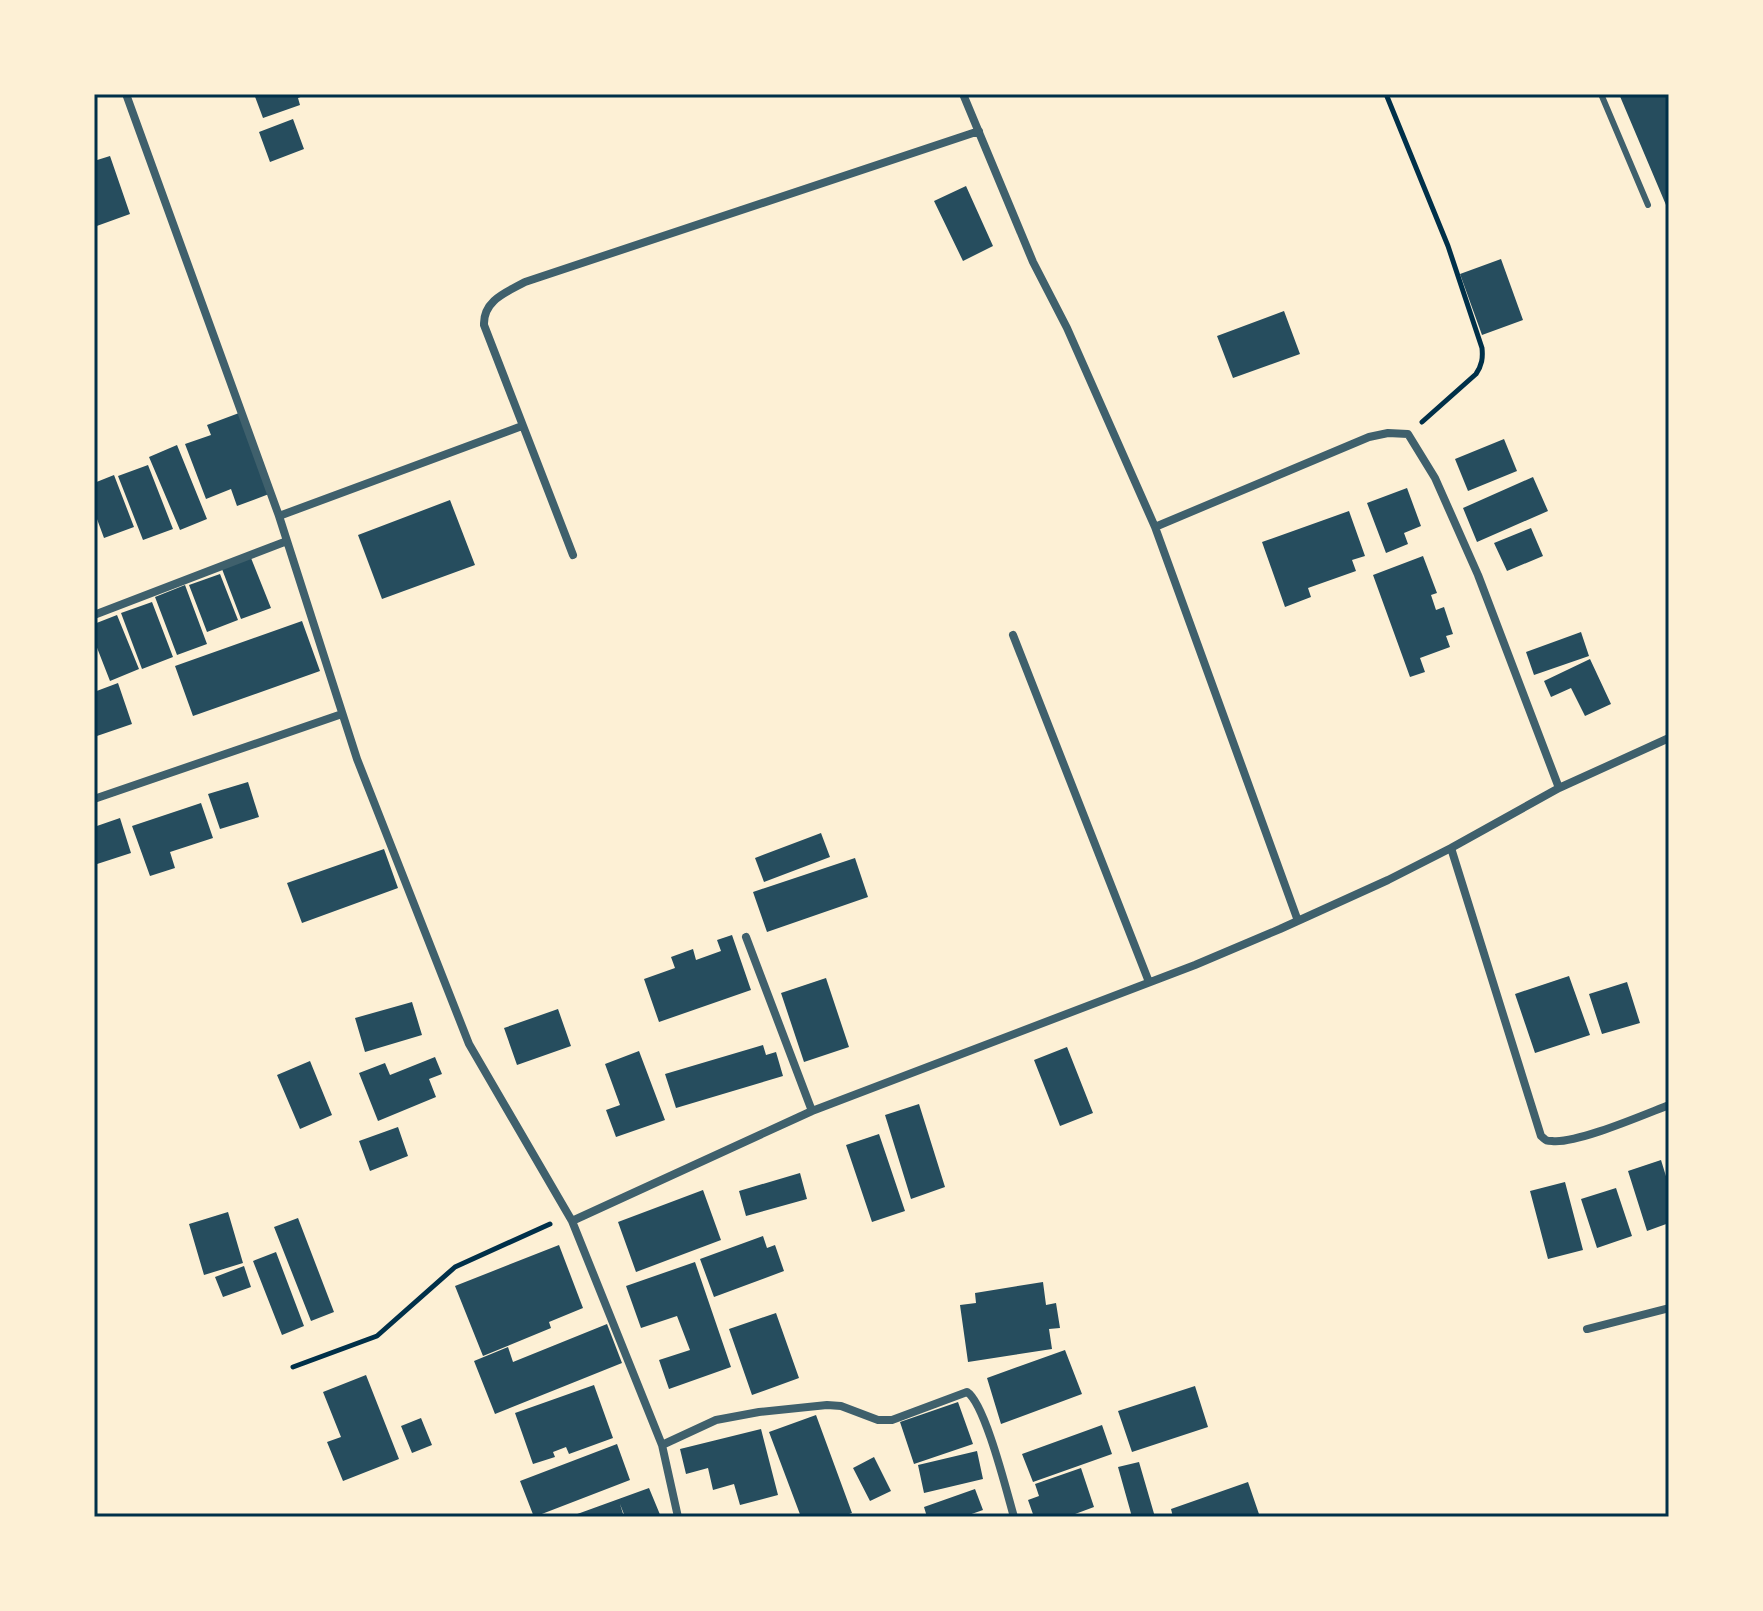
<svg xmlns="http://www.w3.org/2000/svg" width="1763" height="1611" viewBox="0 0 1763 1611" font-family="'Work Sans',sans-serif">
<rect width="100%" height="100%" fill="#fdf0d5"/>
<path fill="#264d5e" d="M254,94H308L298,98L300,105L263,118Z
M1619,94H1669V203L1666,205Z
M293,119L304,149L270,162L259,132Z
M110,156L130,214L94,227V161Z
M966,186L993,246L963,261L934,201Z
M1501,259L1523,320L1482,335L1460,274Z
M1284,311L1300,354L1233,378L1217,336Z
M239,413L269,494L237,506L231,489L206,499L185,444L211,435L207,425Z
M1504,439L1517,471L1468,491L1455,459Z
M177,445L207,519L180,530L149,457Z
M148,465L173,529L143,540L118,476Z
M114,475L134,527L104,538L94,511V483Z
M1533,477L1548,511L1477,542L1463,508Z
M1407,488L1421,526L1404,533L1408,544L1386,553L1367,503Z
M450,500L475,565L382,599L358,535Z
M1349,511L1365,556L1352,560L1356,571L1308,588L1311,597L1285,607L1262,542Z
M1531,528L1543,556L1507,571L1494,543Z
M1423,556L1437,593L1431,595L1436,610L1444,607L1453,634L1446,636L1450,647L1420,658L1425,672L1410,677L1373,575Z
M251,558L271,608L241,619L222,569Z
M220,574L238,620L207,632L189,585Z
M185,585L207,644L177,655L155,597Z
M152,602L173,657L142,669L121,613Z
M117,615L139,669L110,681L94,640V624Z
M302,621L320,671L193,716L175,666Z
M1581,632L1589,656L1534,675L1526,652Z
M1590,659L1611,704L1585,716L1571,688L1551,697L1544,681Z
M118,683L132,724L94,737V692Z
M248,782L259,817L220,829L208,794Z
M201,803L213,838L170,852L175,868L150,876L132,826Z
M120,818L131,853L94,865V827Z
M821,833L830,857L764,882L755,858Z
M384,849L398,888L302,923L287,883Z
M855,858L868,897L767,932L753,892Z
M732,935L751,990L659,1022L644,979L675,968L671,957L693,949L696,960L721,951L717,940Z
M1569,976L1590,1035L1535,1053L1515,994Z
M826,978L849,1047L804,1062L781,993Z
M1627,982L1640,1023L1602,1034L1589,994Z
M412,1002L422,1035L365,1052L355,1018Z
M558,1009L571,1046L517,1065L504,1028Z
M763,1045L766,1055L776,1052L783,1076L676,1108L665,1074Z
M1067,1047L1093,1113L1060,1126L1034,1060Z
M639,1051L665,1120L616,1137L606,1110L620,1105L605,1064Z
M435,1057L442,1074L429,1079L436,1097L378,1121L359,1073L385,1063L390,1075Z
M310,1061L332,1115L300,1129L277,1075Z
M919,1104L945,1187L911,1199L885,1115Z
M398,1127L408,1156L370,1171L359,1141Z
M879,1134L905,1211L872,1222L846,1145Z
M1661,1160L1669,1186V1223L1647,1231L1628,1171Z
M800,1173L807,1199L746,1216L739,1191Z
M1565,1182L1583,1250L1548,1259L1530,1191Z
M1616,1188L1632,1236L1597,1248L1581,1199Z
M703,1190L721,1240L636,1272L618,1222Z
M228,1212L243,1263L204,1275L189,1224Z
M298,1218L334,1312L311,1321L274,1227Z
M763,1236L767,1248L775,1245L784,1271L714,1297L700,1259Z
M559,1245L583,1308L549,1322L551,1328L483,1356L455,1286Z
M276,1252L304,1326L282,1335L253,1261Z
M695,1262L731,1367L669,1389L659,1360L690,1350L677,1316L641,1328L626,1286Z
M244,1266L251,1287L223,1297L215,1277Z
M1043,1282L1046,1305L1056,1303L1060,1328L1049,1329L1052,1349L968,1362L960,1305L976,1303L975,1293Z
M776,1313L799,1378L752,1395L729,1329Z
M607,1324L622,1363L495,1414L474,1361L508,1347L513,1362Z
M1065,1350L1082,1394L1001,1424L987,1378Z
M366,1375L399,1459L343,1481L327,1442L341,1437L323,1392Z
M594,1385L613,1438L569,1454L566,1447L553,1452L555,1457L533,1464L515,1413Z
M1195,1386L1208,1427L1132,1452L1118,1411Z
M958,1402L973,1444L914,1464L900,1422Z
M816,1415L852,1513L841,1517H801L769,1432Z
M421,1418L432,1445L412,1453L401,1426Z
M1102,1425L1112,1454L1033,1482L1022,1454Z
M761,1429L778,1495L740,1505L734,1484L713,1490L708,1468L686,1474L680,1449Z
M617,1444L630,1480L534,1517L520,1481Z
M977,1451L983,1479L924,1493L918,1465Z
M874,1457L891,1491L870,1501L853,1468Z
M1139,1462L1155,1517H1132L1118,1467Z
M1081,1468L1094,1507L1067,1517H1034L1028,1500L1039,1496L1035,1484Z
M1248,1482L1260,1517H1173L1171,1509Z
M649,1488L661,1517H625L620,1504L624,1517H569Z
M975,1489L983,1510L963,1517H927L924,1507Z"/>
<g fill="none" stroke-linecap="round" stroke-linejoin="round">
<path stroke="#003049" stroke-width="5" d="M1386,94L1448,246L1482,348C1483,358 1482,365 1476,374L1422,422
M293,1367L377,1336L455,1267L550,1224"/>
<path stroke="#3f606c" stroke-width="6" d="M1601,94L1648,205"/>
<path stroke="#3f606c" stroke-width="8" d="M126,94L279,516L357,759L469,1044L572,1221L662,1445L678,1517
M963,94L1033,262L1067,328L1155,527L1369,437L1388,433L1408,434L1435,478L1478,575L1559,788
M279,516L522,426
M1155,527L1298,921
M573,555L484,325C483,300 507,292 525,282L979,131
M94,615L287,541
M1013,635L1149,982
M94,799L342,714
M1451,848L1541,1136C1546,1140 1545,1141 1552,1141C1576,1144 1643,1115 1669,1105
M746,937L812,1111
M572,1221L812,1111L1195,965L1280,929L1388,880L1451,848L1559,788L1669,738
M1587,1329L1669,1308
M662,1445L716,1420L759,1412L827,1405L841,1406L878,1420H892L967,1392C985,1403 1007,1493 1014,1517"/>
</g>
<rect width="1763" height="1611" fill="none" stroke="#fdf0d5" stroke-width="192"/>
<rect x="96" y="96" width="1571" height="1419" fill="none" stroke="#003049" stroke-width="3"/>
</svg>
